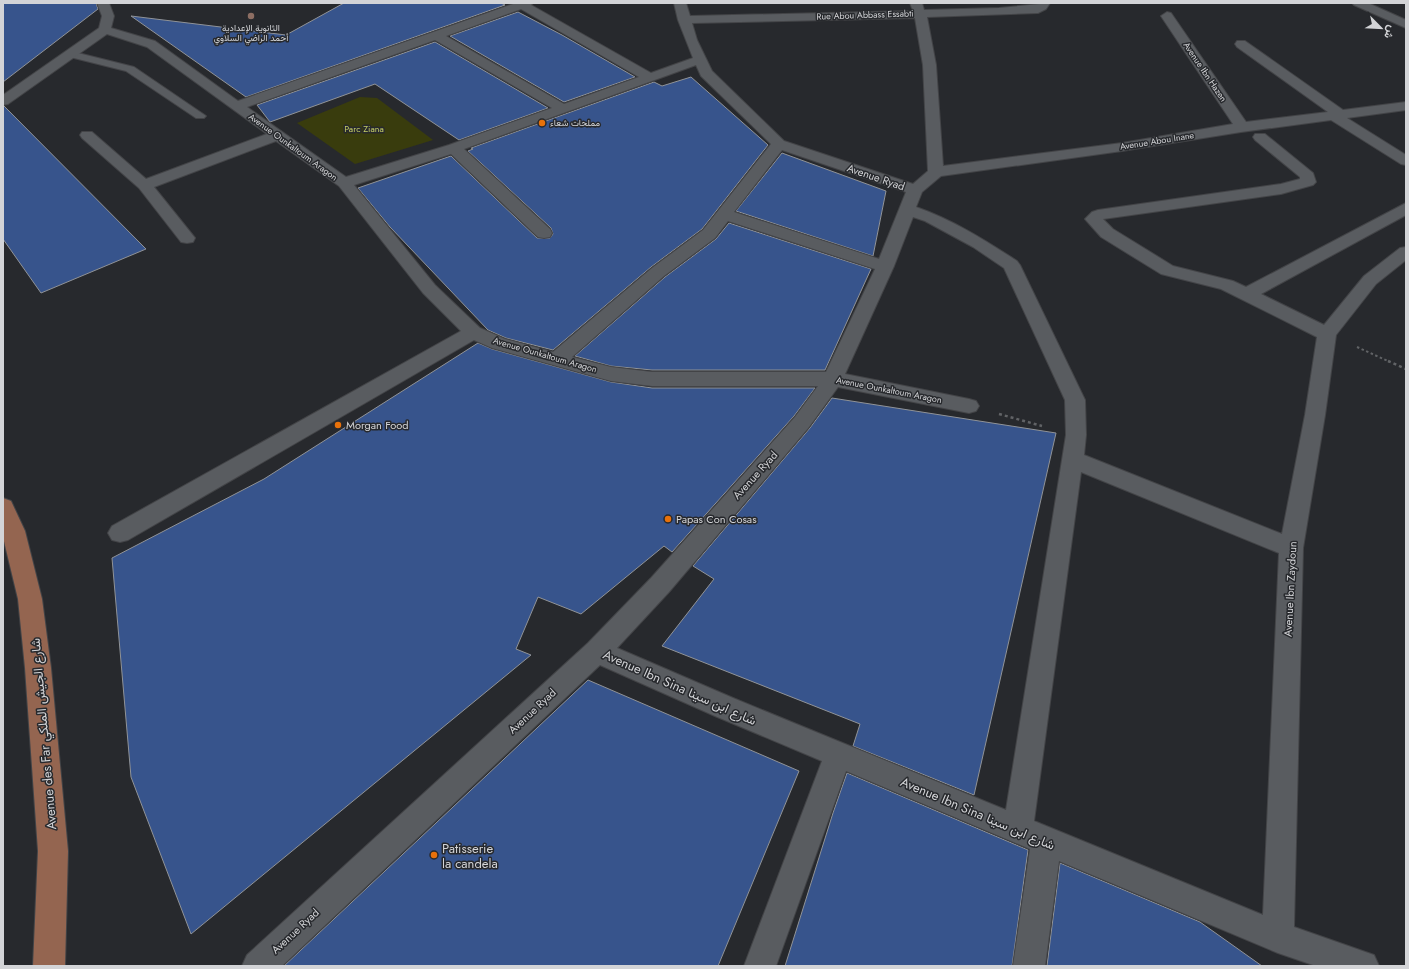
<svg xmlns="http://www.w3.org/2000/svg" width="1409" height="969" viewBox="0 0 1409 969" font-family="Jost,Vazirmatn,sans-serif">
<rect width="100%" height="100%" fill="#27292d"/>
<path fill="#393c0d" d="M360,97L377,98L433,140L355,164L297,123Z"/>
<path fill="#37548c" stroke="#909397" d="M3,3H96L98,9L3,82Z
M344,3H501L505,5L246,97L131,16L286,35Z
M518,12L562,35L635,77L564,102L450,36Z
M435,42L548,108L459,140L375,84L270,122L257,105Z
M691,77L768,145L702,229L651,267L553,350L506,338L488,330L390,227L358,188L451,156L537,238H550L553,234L551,228L468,151L473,149L471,148L654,82L662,86Z
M3,106H4L146,249L41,293L3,239Z
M782,153L886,191L873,256L736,211Z
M729,223L871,269L825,370H652L611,366L575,356L665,277L716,239Z
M478,343L492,349L611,382L652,388H815L794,416L672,552L664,546L581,614L538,597L516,649L531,655L191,934L131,777L112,558L264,479Z
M832,398L1056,433L974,795L853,746L860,724L662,646L714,579L693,566L810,428Z
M588,680L799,771L718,966H284Z
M847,773L1028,850L1012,966H785L833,813Z
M1060,863L1200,922L1262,966H1047Z"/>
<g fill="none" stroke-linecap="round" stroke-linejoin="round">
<g stroke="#434447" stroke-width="2">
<path id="service" d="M70,51L134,67L206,116L204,118H196L126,71L66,56L65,54Z"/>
</g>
<g stroke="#434447" stroke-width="2">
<path id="minor" d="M97,3H109L114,16L111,28L155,41L238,101L516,3H533L531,5L651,73L693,58L678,20L674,3H686L690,16L913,11L910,3H922L924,10L999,8L1050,3L1046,9L1038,13L927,17L936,65L943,166L1122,143L1233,124L1161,16L1167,12L1171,13L1246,122L1328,112L1237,47L1235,44L1237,41H1245L1343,110L1406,102V110L1347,118L1406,155V165L1401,164L1331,120L1241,132L1122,151L941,176L922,192L916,207C953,220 985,240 1017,261L1020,265L1085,400L1086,435L1084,455L1282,534L1305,415L1317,337L1221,289L1161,274L1101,237L1085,219L1092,212L1098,210L1281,184L1300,179V177L1255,140L1253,137L1255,134H1265L1313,173L1316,182L1313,185L1281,194L1103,219L1113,229L1173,266L1233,281L1246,287L1406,203V215L1261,294L1324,325L1364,276L1400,248L1406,247V260L1376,284L1336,335L1325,415L1303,548L1294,927L1374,955L1379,966H1316L1278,953L1059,861L1045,966H1013L1030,849L846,771L776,966H744L822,761L715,716L600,665L282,966H242L247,955L588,643L651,578L795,417L818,386H652L611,381L492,348L474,340L128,540L120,542L112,540L108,533L112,526L461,331L423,293L339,186L276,141L154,187L195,238L193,242L187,243L181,242L139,188L82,138L80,135L82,132H92L146,179L267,134L147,47L107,34L8,104L3,105V95L99,28L102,16ZM521,9L639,77L564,104L446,36ZM915,18L923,65L928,171L913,184L784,141L712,71L697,40L692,23ZM435,40L552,108L449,145L346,177L247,107ZM696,65L701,76L771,144L703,230L652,268L553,352L505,339L480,328L435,285L354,185L451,154L538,237L544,238L550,237L552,233L550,229L464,149ZM782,150L906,192L879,259L734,212ZM913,217L925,221L973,247L1004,268L1065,400L1066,435L1006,810L733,698L617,648L669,592L809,427L838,387L969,413L976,411L979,406L976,401L969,399L845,374L894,266ZM728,221L875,269L826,372H652L611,367L572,357L664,276L715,238ZM1081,472L1279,553L1263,915L1034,821Z"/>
</g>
<g stroke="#434447" stroke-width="2">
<path id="tertiary" d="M1352,3H1368L1406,20V28L1354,5Z"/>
</g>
<g stroke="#434447" stroke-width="2">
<path id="primary" d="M3,498L11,501L25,531L42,599L51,668L68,851L65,966H33L38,851L25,668L18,599L3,537Z"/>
</g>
<path stroke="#616366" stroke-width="2" stroke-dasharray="2.5 2.5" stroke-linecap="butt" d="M1357,347L1390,362"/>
<path stroke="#616366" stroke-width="2.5" stroke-dasharray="3 3" stroke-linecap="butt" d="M1388,361L1406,369
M999,414L1042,426"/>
<use href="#service" fill="#595c60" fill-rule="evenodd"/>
<use href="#minor" fill="#595c60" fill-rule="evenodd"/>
<use href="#tertiary" fill="#595c60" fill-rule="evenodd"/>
<use href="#primary" fill="#946550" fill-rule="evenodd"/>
</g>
<circle fill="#8d6e63" stroke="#27292d" stroke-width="1.5" cx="251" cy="16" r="4"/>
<g fill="#e8710a" stroke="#27292d" stroke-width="1.5">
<circle cx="542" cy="123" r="4"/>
<circle cx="338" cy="425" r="4"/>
<circle cx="668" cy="519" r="4"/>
<circle cx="434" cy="855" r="4"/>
</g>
<g text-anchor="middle" stroke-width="3" stroke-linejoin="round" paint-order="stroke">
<g font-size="9" fill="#d3d4d7" stroke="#27292d">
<text transform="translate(865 15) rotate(-2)" y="3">Rue Abou Abbass Essabti</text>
<text transform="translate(1205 72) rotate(56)" y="3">Avenue Ibn Hazen</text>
<text transform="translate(1157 141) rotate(-9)" y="3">Avenue Abou Inane</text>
<text transform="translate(293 147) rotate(36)" y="3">Avenue Ounkaltoum Aragon</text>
<text transform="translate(545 355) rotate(16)" y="3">Avenue Ounkaltoum Aragon</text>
<text transform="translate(889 390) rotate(11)" y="3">Avenue Ounkaltoum Aragon</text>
</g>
<g font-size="9" fill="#d3d4d7" stroke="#27292d">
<text x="251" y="31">الثانوية الإعدادية<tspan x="251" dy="10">أحمد الراضي السلاوي</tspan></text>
<text x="550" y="126" text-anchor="start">مملحات شعاء</text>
</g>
<g font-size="9" fill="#c4cd64" stroke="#27292d">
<text x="364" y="132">Parc Ziana</text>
</g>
<g font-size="11" fill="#d3d4d7" stroke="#27292d">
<text transform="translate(876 177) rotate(19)" y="4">Avenue Ryad</text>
<text transform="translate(755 475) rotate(-48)" y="4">Avenue Ryad</text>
<text transform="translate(1290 589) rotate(-87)" y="4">Avenue Ibn Zaydoun</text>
<text transform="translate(532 711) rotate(-43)" y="4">Avenue Ryad</text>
<text transform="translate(295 931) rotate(-43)" y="4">Avenue Ryad</text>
</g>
<g font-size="11" fill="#d3d4d7" stroke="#27292d" text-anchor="start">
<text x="346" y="429">Morgan Food</text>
<text x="676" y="523">Papas Con Cosas</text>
</g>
<g font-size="13" fill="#d3d4d7" stroke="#27292d">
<text transform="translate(680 687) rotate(24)" y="5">Avenue Ibn Sina شارع ابن سينا</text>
<text transform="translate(43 734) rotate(-95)" y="5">Avenue des Far شارع الجيش الملكي</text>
<text transform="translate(978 813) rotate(23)" y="5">Avenue Ibn Sina شارع ابن سينا</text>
</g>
<g font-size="13" fill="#d3d4d7" stroke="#27292d" text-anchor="start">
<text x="442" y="853">Patisserie<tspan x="442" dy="15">la candela</tspan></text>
</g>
</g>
<rect width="1409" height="969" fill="none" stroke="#d3d4d7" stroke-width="8"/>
<g transform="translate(1381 28) rotate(114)" stroke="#27292d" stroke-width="3" paint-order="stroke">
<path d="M0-3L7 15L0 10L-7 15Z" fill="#d3d4d7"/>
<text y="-6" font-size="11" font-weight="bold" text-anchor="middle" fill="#d3d4d7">ش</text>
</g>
</svg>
